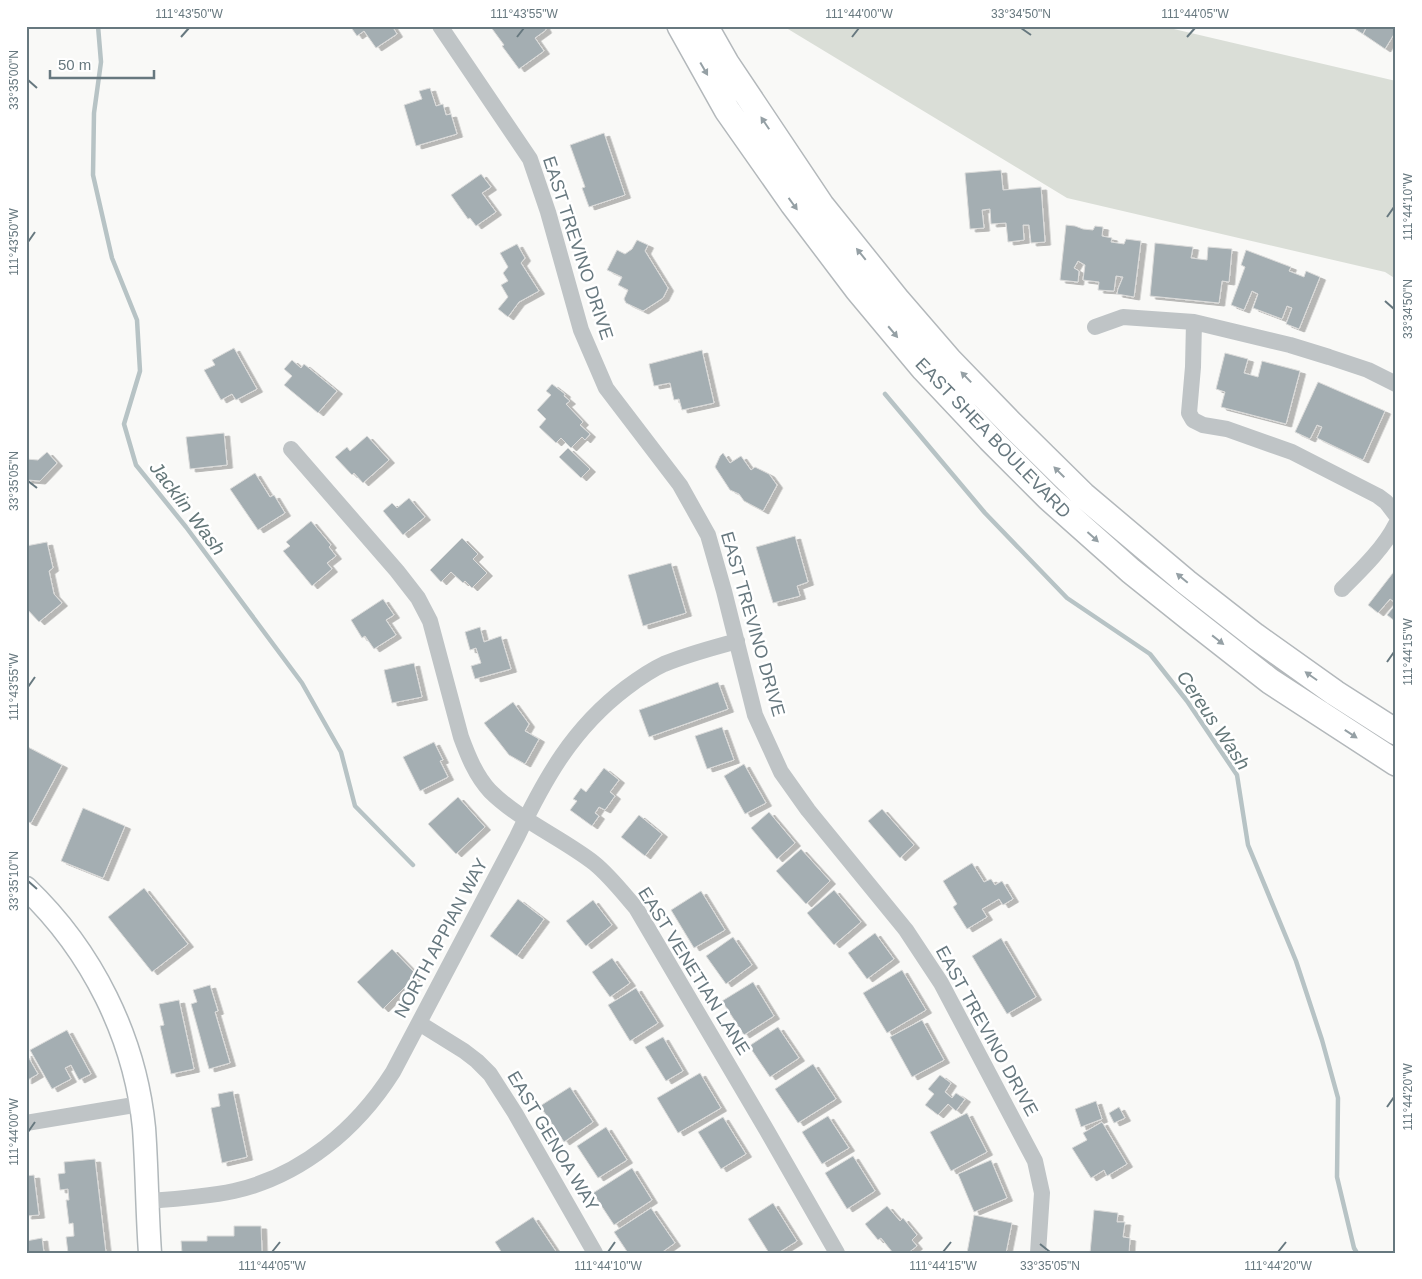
<svg xmlns="http://www.w3.org/2000/svg" width="1422" height="1279" viewBox="0 0 1422 1279" font-family="Arial,sans-serif">
<defs>
<filter id="shadow"><feDropShadow dx="5.5" dy="3" stdDeviation="0" flood-color="#0004"/></filter>
</defs>
<rect width="100%" height="100%" fill="#f9f9f7"/>
<path fill="#daded7" d="M783,26H1161L1396,81V279L1385,272L1067,198Z"/>
<g fill="none" stroke-linecap="round" stroke-linejoin="round">
<path stroke="#b7c3c5" stroke-width="4.5" d="M98,26L101,62L94,113L93,175L112,258L137,320L140,371L124,424L136,465L186,527L302,683L341,752L355,806L413,865
M885,394L985,513L1067,598L1150,654L1187,701L1237,775L1248,845L1296,961L1322,1040L1338,1098L1337,1177L1354,1248L1357,1253"/>
</g>
<path fill="#a4aeb2" stroke="#dbdbda" filter="url(#shadow)" d="M350,26H392L397,34L376,48L364,31L357,36Z
M490,26H544L546,30L535,38L544,51L519,69L502,46L504,45Z
M1350,26H1367L1363,34Z
M1367,26H1396V31L1385,49L1363,34Z
M430,88L436,106L443,104L446,115L451,114L457,134L416,146L404,105L422,99L419,91Z
M604,133L625,195L589,207L582,188L585,187L570,145Z
M1001,170L1003,190L1041,187L1045,242L1031,243L1029,225H1023L1024,240L1008,242L1006,223L991,224L990,209L982,210L984,228L970,229L965,173Z
M481,174L491,187L482,193L496,212L476,226L470,218L468,219L451,195Z
M1066,225L1075,226L1083,229L1093,230L1095,226L1103,227L1102,236L1112,238L1111,242L1124,244L1126,239L1141,241L1134,297L1117,294L1118,289L1123,277L1116,276L1114,291L1098,290L1099,282L1083,280L1085,265L1078,261L1074,268L1079,271L1078,282L1060,280Z
M637,240L648,245L645,251L668,288L663,298L643,311L626,303L624,299L628,290L618,285L622,277L607,270L617,250L625,254L632,249Z
M1155,243L1193,247L1191,258L1207,260L1208,247L1232,249L1229,282L1222,281L1219,303L1150,296Z
M517,244L525,258L521,263L539,291L519,302L508,317L498,309L508,297L501,285L508,281L503,273L508,267L500,253Z
M1246,250L1291,267L1289,271L1304,277L1306,271L1320,277L1299,329L1286,324L1292,308L1287,306L1282,319L1253,308L1258,294L1252,291L1244,310L1231,305L1245,267L1241,265Z
M234,348L257,389L236,400L232,394L221,400L204,370L215,365L212,360Z
M702,350L714,403L682,410L679,399L674,400L670,383L654,386L649,364Z
M1225,353L1248,359L1244,373L1258,377L1262,361L1300,371L1286,424L1221,407L1225,392L1216,389Z
M292,360L301,368L304,364L337,391L318,413L284,385L292,376L284,369Z
M1318,382L1385,411L1363,460L1317,438L1322,427L1317,425L1310,439L1295,432Z
M552,384L565,394L564,396L570,401L566,404L583,422L580,425L590,434L585,440L582,437L571,448L561,438L556,443L539,427L546,419L537,410L551,395L546,391Z
M224,433L227,465L190,469L186,437Z
M367,436L389,460L363,483L354,473L352,475L335,457L347,447L350,451Z
M568,448L590,469L581,478L559,457Z
M47,452L57,463L40,481L28,480L26,482V459L38,460Z
M723,453L730,463L741,456L751,470L755,467L769,474L777,485L763,511L744,501L739,494L730,490L715,467L720,456Z
M255,473L270,497L274,495L285,513L258,530L230,489Z
M409,498L425,517L403,535L383,511L392,503L397,508Z
M311,521L331,545L329,547L336,556L327,563L332,569L312,586L283,551L290,546L286,542Z
M795,536L808,582L797,586L800,596L773,603L756,547Z
M462,538L478,554L473,559L487,573L472,588L465,581L463,583L451,572L441,582L430,570Z
M47,542L53,568L49,571L54,594L62,603L39,622L26,608V546Z
M671,563L686,613L643,626L628,575Z
M1396,569V603L1390,599L1378,613L1368,605Z
M383,599L394,615L386,620L396,635L374,649L365,636L362,638L351,620Z
M1396,604V622L1387,615Z
M480,627L484,642L501,636L511,669L475,679L471,666L481,663L476,648L470,650L465,632Z
M414,663L422,697L392,703L384,670Z
M718,682L728,709L649,737L639,710Z
M513,702L529,724L525,731L539,739L525,764L509,755L484,723Z
M722,727L734,760L707,769L695,736Z
M434,742L443,760L440,761L448,777L420,791L403,757Z
M26,746L62,765L31,823L26,821Z
M744,764L766,803L745,814L724,776Z
M604,768L619,780L610,792L615,796L605,810L599,807L595,813L599,816L592,826L570,810L577,801L573,799L581,788L586,792Z
M458,797L485,827L456,854L428,824Z
M83,808L125,826L103,878L61,861Z
M882,809L914,845L900,858L868,821Z
M769,812L795,843L777,859L751,828Z
M639,815L662,834L645,856L621,837Z
M801,849L830,881L806,904L776,871Z
M972,863L984,882L991,879L995,885L1002,881L1013,899L1003,905L999,899L982,909L987,917L967,929L953,907L957,904L943,881Z
M144,888L188,944L152,972L108,917Z
M834,890L861,922L834,945L807,913Z
M701,891L725,930L694,948L671,910Z
M518,899L544,919L517,956L490,936Z
M593,900L612,925L586,946L566,921Z
M875,933L894,959L867,979L848,953Z
M733,937L752,965L726,984L706,956Z
M1001,938L1036,997L1007,1014L972,956Z
M392,949L417,975L383,1009L357,982Z
M612,958L630,983L610,997L592,972Z
M902,970L926,1010L887,1033L863,993Z
M753,982L774,1016L744,1035L722,1001Z
M210,985L218,1011L215,1012L230,1063L209,1069L191,1004L197,1002L193,990Z
M636,988L658,1023L630,1041L608,1005Z
M179,1000L194,1069L171,1074L160,1026L164,1025L159,1004Z
M922,1020L944,1060L912,1077L890,1037Z
M778,1027L799,1058L770,1077L749,1046Z
M67,1030L91,1074L79,1080L71,1065L65,1068L71,1079L52,1089L30,1050Z
M663,1037L683,1071L666,1081L645,1047Z
M26,1053L38,1074L26,1081Z
M813,1064L836,1099L798,1123L775,1089Z
M700,1073L721,1108L678,1133L657,1098Z
M940,1075L951,1083L945,1092L952,1098L956,1093L965,1099L956,1111L948,1104L938,1115L925,1105L934,1094L928,1089Z
M570,1087L593,1122L564,1142L540,1106Z
M233,1091L247,1157L222,1163L211,1108L220,1106L218,1094Z
M1096,1101L1102,1119L1081,1127L1075,1109Z
M1119,1107L1125,1118L1114,1123L1109,1113Z
M967,1113L987,1152L951,1171L930,1132Z
M828,1116L849,1148L822,1164L802,1132Z
M723,1117L746,1154L721,1169L698,1132Z
M1102,1122L1127,1164L1107,1176L1104,1170L1091,1178L1072,1148L1087,1140L1083,1133Z
M606,1127L627,1160L598,1178L577,1146Z
M853,1156L875,1191L847,1209L825,1173Z
M95,1159L106,1253H68L66,1237L74,1236L73,1223L69,1224L66,1200H69L68,1189L60,1190L58,1174L65,1173L64,1162Z
M991,1160L1007,1198L974,1212L958,1174Z
M632,1168L652,1200L614,1225L593,1193Z
M34,1175L39,1215L26,1216V1176Z
M773,1203L797,1241L778,1253H769L748,1219Z
M887,1206L900,1221L903,1218L917,1235L912,1240L917,1246L908,1253H893L881,1238L878,1240L865,1224Z
M651,1208L675,1243L661,1253H628L614,1232Z
M1094,1210L1118,1213L1117,1222H1125L1123,1237L1130,1238L1129,1253H1090Z
M974,1215L1012,1223L1006,1253H967Z
M533,1217L557,1253H502L495,1242Z
M234,1226H261L262,1253H182L181,1241H207V1236H234Z
M42,1238L44,1253H26V1241Z"/>
<g fill="none" stroke-linecap="round" stroke-linejoin="round">
<g stroke="#b1b8bb" stroke-width="25">
<path id="secondary" d="M26,888C92,951 135,1037 144,1128C147,1169 147,1211 150,1253"/>
</g>
<g stroke="#b3b8bb" stroke-width="28">
<path id="primary" d="M680,26L727,110L793,204L858,290L924,369L990,439L1049,498L1131,571L1191,619L1270,681L1396,763
M705,26L726,63L821,205L898,301L949,360L1011,424L1083,495L1186,582L1255,636L1335,693L1396,732"/>
</g>
<path stroke="#bfc4c6" stroke-width="16" d="M440,26L530,159L548,212L581,330L606,388L680,485L708,535L724,591L755,715L781,772L808,810L906,930L941,983L1035,1161L1042,1193L1038,1253
M1194,322L1193,367L1189,413L1193,420L1203,425L1227,429L1292,452L1378,496L1386,502L1396,515
M1095,327L1123,317L1194,322L1290,345L1329,357L1368,370L1396,384
M291,449L397,571L418,598L430,621L461,737C468,756 476,776 490,791C519,820 562,838 594,863C610,876 623,893 636,908L766,1129L837,1253
M1342,589C1361,570 1384,548 1396,524
M419,1023L464,1051L477,1061L490,1074L515,1113L595,1253
M26,1123L140,1104
M147,1201C176,1199 206,1197 234,1191C301,1176 357,1129 393,1072L517,837C545,778 573,728 626,688C638,679 651,670 664,664C688,654 712,648 737,641"/>
<use href="#secondary" stroke="#fff" stroke-width="22"/>
<use href="#primary" stroke="#fff" stroke-width="25"/>
</g>
<defs><path id="oneway-solid" d="M-6-.8H1V-3.2L6.5 0L1 3.2V.8H-6Z" transform="scale(1.25)"/></defs>
<g fill="#95a0a5">
<use href="#oneway-solid" transform="translate(704 69) rotate(60)"/>
<use href="#oneway-solid" transform="translate(765 123) rotate(-124)"/>
<use href="#oneway-solid" transform="translate(793 204) rotate(54)"/>
<use href="#oneway-solid" transform="translate(861 254) rotate(-129)"/>
<use href="#oneway-solid" transform="translate(893 332) rotate(50)"/>
<use href="#oneway-solid" transform="translate(966 377) rotate(-134)"/>
<use href="#oneway-solid" transform="translate(1059 472) rotate(-135)"/>
<use href="#oneway-solid" transform="translate(1093 537) rotate(42)"/>
<use href="#oneway-solid" transform="translate(1182 578) rotate(-140)"/>
<use href="#oneway-solid" transform="translate(1218 640) rotate(38)"/>
<use href="#oneway-solid" transform="translate(1311 676) rotate(-145)"/>
<use href="#oneway-solid" transform="translate(1351 734) rotate(33)"/>
</g>
<path fill="none" stroke="#67787f" stroke-width="2" d="M1021,28L1031,35M181,37L189,28M517,37L524,28M852,37L859,28M1187,37L1195,28M28,80L37,88M1387,217L1394,207M28,242L35,232M1385,301L1394,309M28,481L37,488M1387,662L1394,652M28,687L35,677M28,881L37,889M1387,1107L1394,1097M28,1132L35,1122M1040,1244L1050,1252M272,1252L280,1242M608,1252L615,1242M943,1252L951,1242M1278,1252L1286,1242"/>
<g text-anchor="middle" stroke-width="5" stroke-linejoin="round" paint-order="stroke">
<g font-size="18" fill="#67787f" stroke="#fff">
<text transform="translate(578 248) rotate(72)" y="6">EAST TREVINO DRIVE</text>
<text transform="translate(993 438) rotate(46)" y="6">EAST SHEA BOULEVARD</text>
<text transform="translate(753 624) rotate(74)" y="6">EAST TREVINO DRIVE</text>
<text transform="translate(441 938) rotate(-62)" y="6">NORTH APPIAN WAY</text>
<text transform="translate(694 971) rotate(58)" y="6">EAST VENETIAN LANE</text>
<text transform="translate(987 1031) rotate(61)" y="6">EAST TREVINO DRIVE</text>
<text transform="translate(553 1141) rotate(59)" y="6">EAST GENOA WAY</text>
</g>
<g font-size="19" font-style="italic" fill="#637678" stroke="#fff">
<text transform="translate(188 508) rotate(53)" y="7">Jacklin Wash</text>
<text transform="translate(1214 720) rotate(56)" y="7">Cereus Wash</text>
</g>
</g>
<rect width="1422" height="1279" fill="none" stroke="#ffffff" stroke-width="55"/>
<path d="M50 70v8h104v-8" fill="none" stroke="#67787f" stroke-width="2.5"/>
<text x="58" y="70" font-size="15" fill="#67787f" stroke="#ffffff" stroke-width="4" paint-order="stroke">50 m</text>
<rect x="28" y="28" width="1366" height="1224" fill="none" stroke="#67787f" stroke-width="2"/>
<g font-size="12" text-anchor="middle" fill="#67787f">
<text x="189" y="18">111°43'50"W</text>
<text x="524" y="18">111°43'55"W</text>
<text x="859" y="18">111°44'00"W</text>
<text x="1021" y="18">33°34'50"N</text>
<text x="1195" y="18">111°44'05"W</text>
<text transform="translate(14 80) rotate(-90)" y="4">33°35'00"N</text>
<text transform="translate(1408 207) rotate(-90)" y="4">111°44'10"W</text>
<text transform="translate(14 242) rotate(-90)" y="4">111°43'50"W</text>
<text transform="translate(1408 309) rotate(-90)" y="4">33°34'50"N</text>
<text transform="translate(14 481) rotate(-90)" y="4">33°35'05"N</text>
<text transform="translate(1408 652) rotate(-90)" y="4">111°44'15"W</text>
<text transform="translate(14 687) rotate(-90)" y="4">111°43'55"W</text>
<text transform="translate(14 881) rotate(-90)" y="4">33°35'10"N</text>
<text transform="translate(1408 1097) rotate(-90)" y="4">111°44'20"W</text>
<text transform="translate(14 1132) rotate(-90)" y="4">111°44'00"W</text>
<text x="272" y="1270">111°44'05"W</text>
<text x="608" y="1270">111°44'10"W</text>
<text x="943" y="1270">111°44'15"W</text>
<text x="1050" y="1270">33°35'05"N</text>
<text x="1278" y="1270">111°44'20"W</text>
</g>
</svg>
